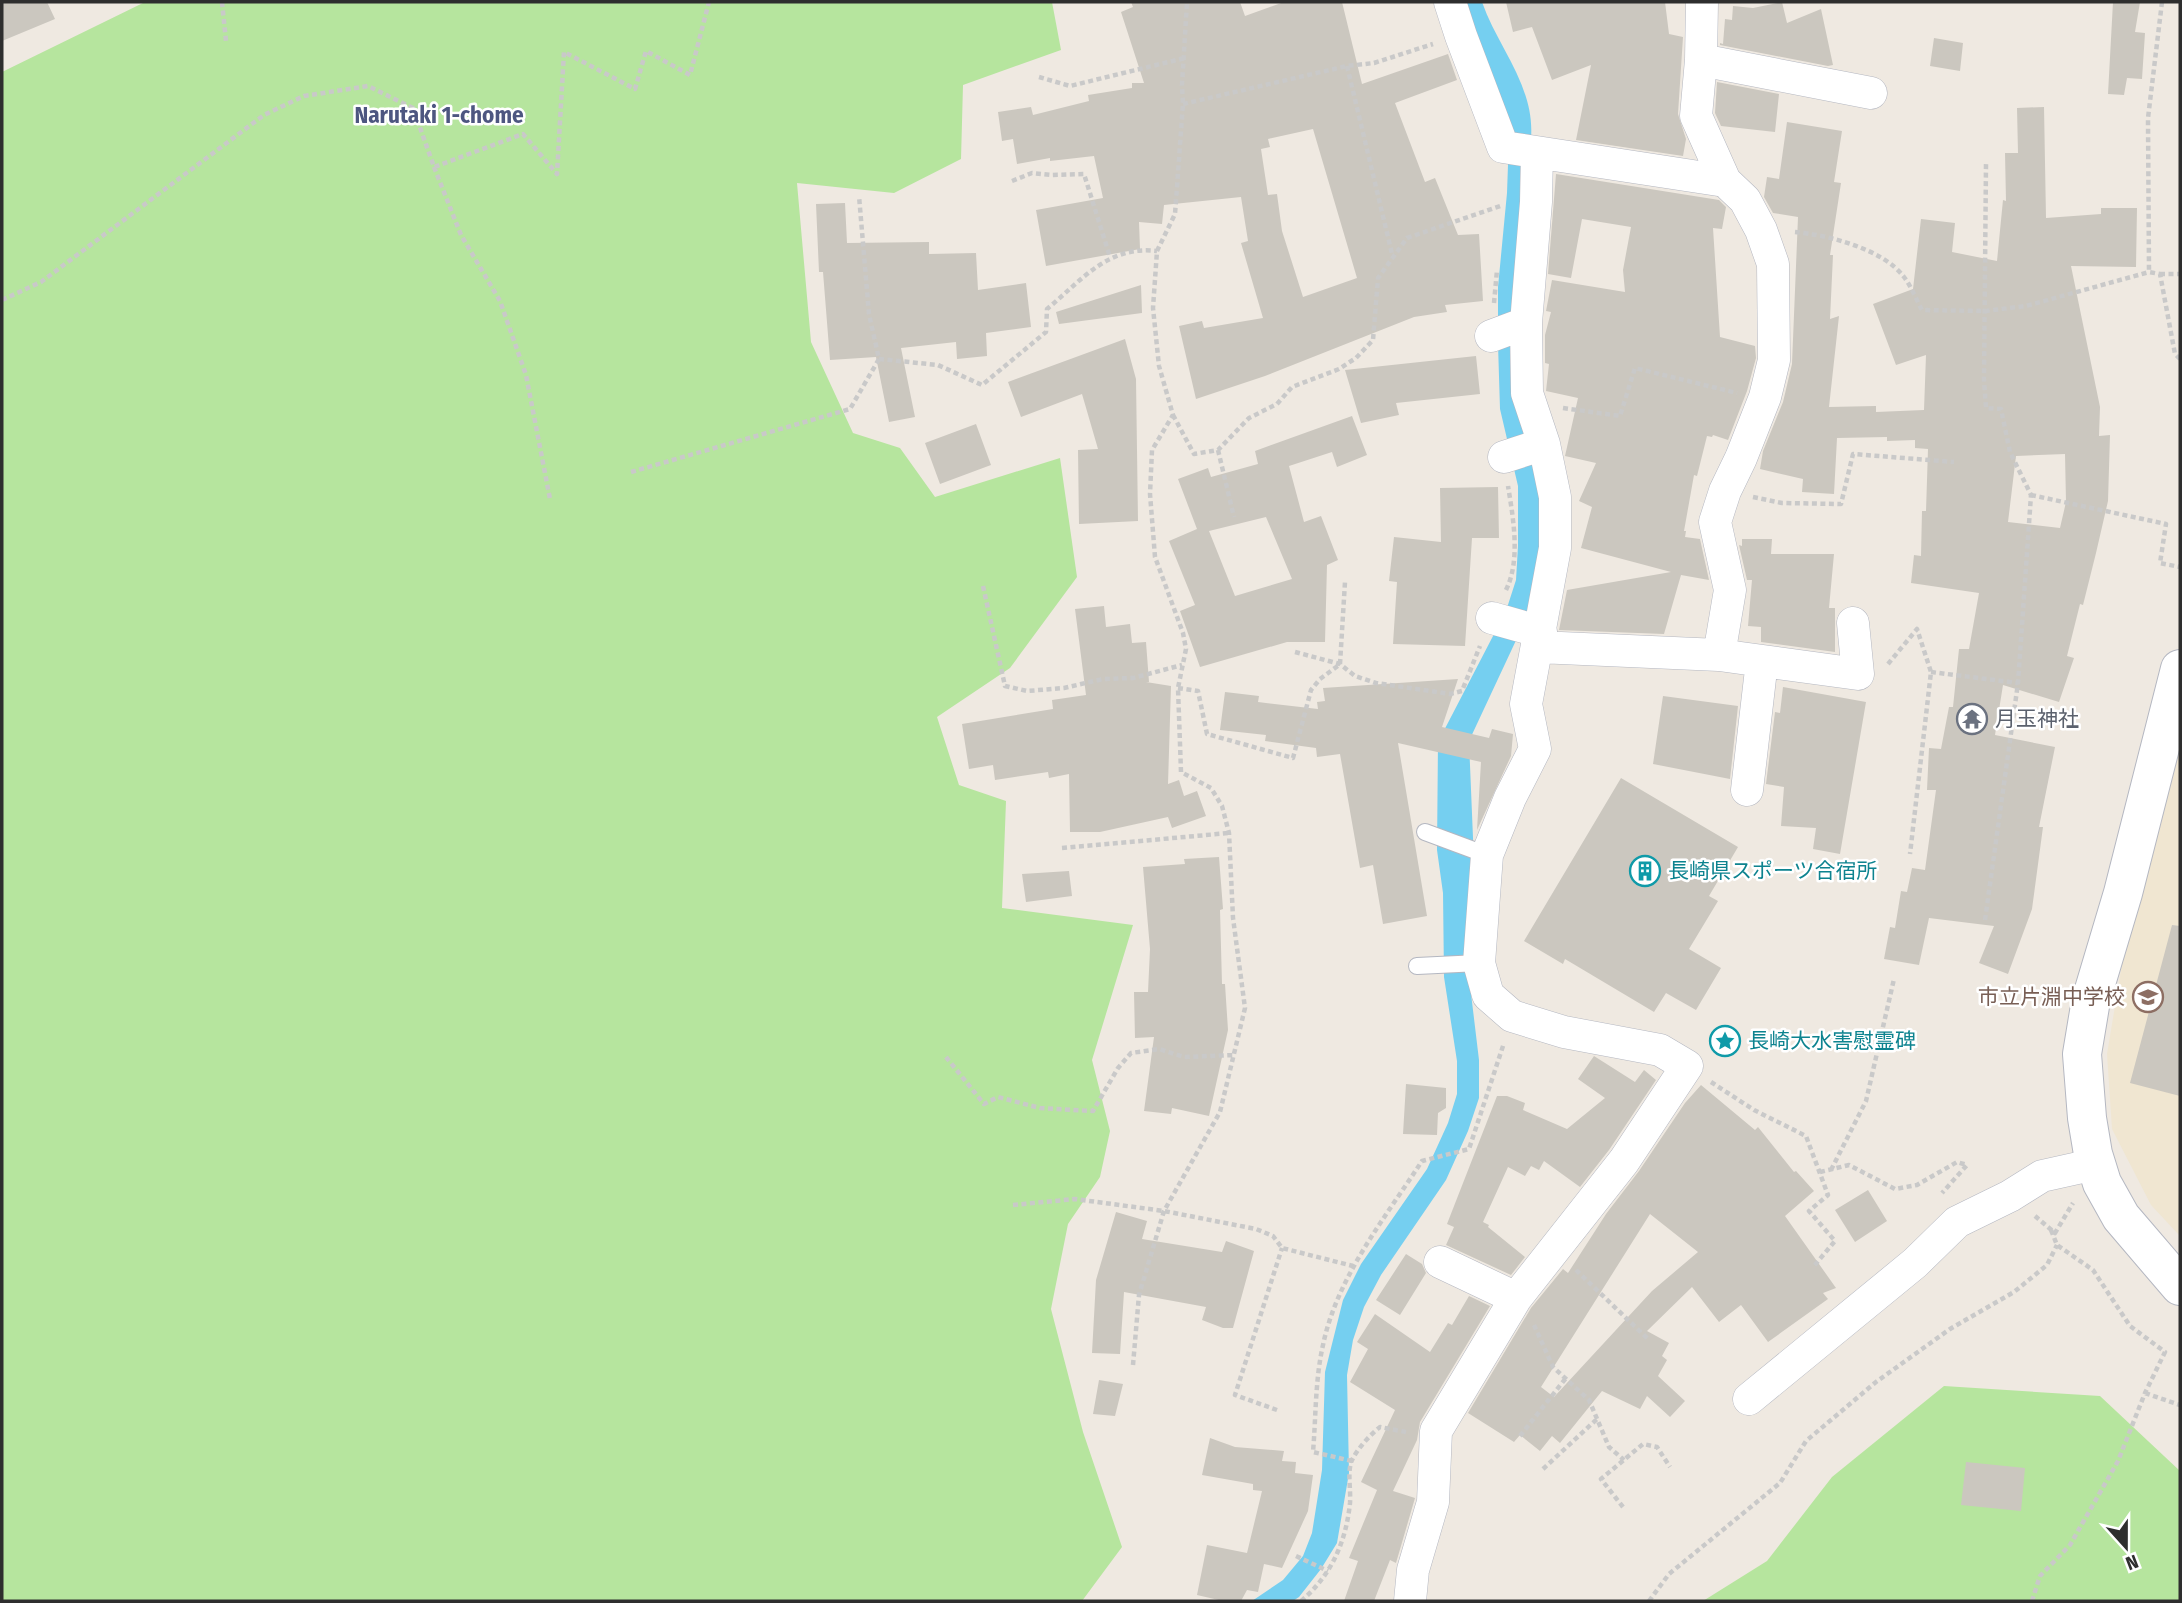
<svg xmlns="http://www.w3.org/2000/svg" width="2182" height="1603" viewBox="0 0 2182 1603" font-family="'Fira Sans Condensed','Noto Sans JP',sans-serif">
<rect width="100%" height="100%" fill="#efe9e1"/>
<path fill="#f0e6d1" d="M2180,724V1236L2151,1205L2112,1129L2107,1054L2126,940Z"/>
<path fill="#b6e59e" d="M145,2H1052L1061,50L963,85L961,159L894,193L797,183L811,342L853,433L900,448L935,497L1060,458L1077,577L1010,668L937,717L959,785L1006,801L1002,908L1133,925L1092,1060L1110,1131L1100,1177L1068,1224L1051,1309L1083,1432L1122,1547L1082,1601H2V72Z
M1944,1386L2100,1396L2180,1471V1601H1703L1767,1561L1832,1477Z"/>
<path fill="#75cff0" d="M1459,2H1482C1498,48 1535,86 1531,138L1541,547L1526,619L1469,741L1474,862L1469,977L1479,1060V1098L1468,1131L1446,1180L1381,1275L1364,1307L1353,1340L1347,1375L1349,1473L1337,1543L1321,1569L1299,1597L1293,1601H1252L1283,1580L1303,1556L1312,1533L1322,1470L1325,1372L1343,1300L1361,1264L1427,1169L1448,1123L1457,1094V1061L1444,977L1443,893L1437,850L1438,742L1506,611L1516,580L1518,546V486L1500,409L1498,344V287L1507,193L1509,137Z"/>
<path fill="#cbc7bf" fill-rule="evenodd" d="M2,2H47L55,19L2,41Z
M1131,2H1240L1245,16L1284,2H1342L1362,84L1448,54L1457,80L1395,103L1425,182L1435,178L1458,235L1479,234L1483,301L1445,305L1447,312L1414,317L1265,376L1196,399L1179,326L1202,321L1204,328L1263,318L1241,243L1248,241L1241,197L1164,205L1162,224L1139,222L1140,249L1046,266L1036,210L1103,198L1094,156L1050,161V158L1017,164L1013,139L1002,141L998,112L1031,107L1033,115L1089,101L1088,95L1132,88V83H1144L1121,12L1133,7ZM1313,129L1357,278L1303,297L1282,231L1277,194L1268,195L1261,149L1270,147L1268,139Z
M1506,2H1665L1669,34L1683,37L1678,114L1686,139L1683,156L1576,140L1591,65L1552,80L1532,27L1513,32Z
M1782,2L1787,23L1821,9L1833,65L1828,66L1720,45V43L1723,44L1725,19L1732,20L1733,6L1753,8Z
M2113,2H2140L2135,32L2145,33L2142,79L2127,78L2124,95L2108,94Z
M1934,38L1963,43L1960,71L1930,66Z
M1717,82L1779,94L1775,132L1721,126L1715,113Z
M2044,107L2046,218L2101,214V208H2137L2136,267L2071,266L2100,407L2099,436L2110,435L2108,501L2096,553L2083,605L2080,604L2067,656L2074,658L2059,702L2003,685L1995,735L2055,747L2039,827H2043L2032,909L2008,974L1979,963L1994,926L1929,918L1919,965L1884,959L1890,927L1895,928L1901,891L1907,892L1912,868L1925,870L1936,790H1927L1929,748L1941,749L1949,707H1953L1959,649H1969L1979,593L1911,583L1914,555L1921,556L1922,511H1926L1928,449L1915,448V440L1887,441V437L1837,438L1834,494L1802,492L1803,479L1760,469L1763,451L1783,402L1792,364L1798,217L1773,213L1764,197L1767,177L1779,179L1787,122L1842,131L1834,182L1841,183L1830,255H1833L1830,319L1839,316L1829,407L1876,406V412L1924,410L1926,355L1896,365L1873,304L1913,289L1921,219L1955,223L1952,252L1997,261L2003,200L2006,201L2005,153H2018L2017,108ZM2065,454L2066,502L2060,528L2008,522L2016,456Z
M1556,174L1719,200L1726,207L1722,229L1713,228L1720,337L1755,346L1756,358L1747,391L1728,440L1713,435L1712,437L1707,436L1697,476L1694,475L1684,531H1686L1685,537L1700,539L1709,580L1681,575L1664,634L1559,630L1567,590L1671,572L1581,548L1592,507L1579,501L1596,463L1565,456L1578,398L1546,391L1549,364L1545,363V335L1551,312L1546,311L1552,280L1625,292L1623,270L1631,227L1582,219L1571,278L1548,274Z
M845,203L847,243L929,242V254L976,253L978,290L1026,283L1031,327L986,333L987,356L957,359L956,342L901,348L915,417L889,422L876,357L830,360L823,272H819L816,204Z
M1141,285L1142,313L1059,324L1056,312Z
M1125,339L1136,379L1138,521L1079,524L1078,450L1098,449L1082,394L1021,417L1008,382Z
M1476,356L1480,394L1396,403L1399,415L1361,423L1345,370Z
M1352,416L1367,455L1337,467L1332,452L1289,466L1304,522L1321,516L1338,560L1327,565L1325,642H1287L1200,667L1180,611L1195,605L1169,541L1197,529L1178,479L1208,468L1211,477L1258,464L1255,451ZM1266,517L1292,579L1235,596L1209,531Z
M976,424L991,465L940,484L925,443Z
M1498,487L1499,538H1472L1465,646L1393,644L1397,582L1389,581L1394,537L1441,542L1440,488Z
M1742,539H1772L1771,554H1834L1829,608H1835V652L1761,642V627L1748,626L1752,580H1747L1739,545L1742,546Z
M1104,606L1106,627L1130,624L1132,643L1146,642L1149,682H1146L1171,686L1168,784L1179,780L1184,796L1197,791L1206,816L1172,828L1168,817L1100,832H1070L1069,774L1049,778L1048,772L995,780L993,765L969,769L962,724L1053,709L1052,700L1086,695L1075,609Z
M1458,679L1442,727L1489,738L1492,729L1513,734L1511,756L1477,830L1481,762L1398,743L1427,916L1383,924L1373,865L1360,868L1340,754L1317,757L1316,748L1265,741L1266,735L1220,730L1225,692L1259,696L1258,702L1318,709L1317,702L1325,701L1323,688Z
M1783,687L1866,702L1840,854L1813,849L1816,828L1781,826L1784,787L1766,784L1775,712L1780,713Z
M1663,696L1738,706L1730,779L1653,764Z
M1621,778L1738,847L1709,896L1718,901L1689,949L1721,968L1696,1010L1666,993L1654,1012L1565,959L1563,964L1524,941Z
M1219,857L1223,909L1220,910L1222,984H1225L1228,1030L1209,1116L1172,1108L1171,1114L1144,1111L1154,1037L1135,1038L1134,992H1148L1150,949L1143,867L1185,864L1184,859Z
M1069,871L1072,896L1026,902L1022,874Z
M2172,925L2180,926V1096L2130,1083Z
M1594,1056L1635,1082L1644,1070L1656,1080L1609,1150L1580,1187L1544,1161L1539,1170L1531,1166L1525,1176L1508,1167L1483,1222L1489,1225L1488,1227L1525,1257L1511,1275L1446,1245L1454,1227L1447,1224L1497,1096H1507L1525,1103L1523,1110L1567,1129L1605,1098L1578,1079Z
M1406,1084L1446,1088V1108L1438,1113L1437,1135L1403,1134Z
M1701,1085L1755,1130L1758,1127L1794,1172L1796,1171L1814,1191L1785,1216L1836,1288L1823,1293L1828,1299L1768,1342L1741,1305L1719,1322L1692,1287L1647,1331L1669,1343L1662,1356L1667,1360L1658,1376L1685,1401L1670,1417L1647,1396L1640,1409L1602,1391L1560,1443L1552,1436L1540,1451L1520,1435L1514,1442L1468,1413L1531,1308L1563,1269L1568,1273L1606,1214L1639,1171L1685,1103ZM1650,1214L1698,1252L1652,1291L1554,1397L1541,1387Z
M1868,1190L1887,1221L1855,1242L1835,1210Z
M1116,1212L1147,1221L1142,1239L1222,1252L1226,1241L1254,1251L1233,1328H1223L1202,1320L1206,1307L1124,1292L1120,1354L1092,1353L1096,1280Z
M1406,1254L1422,1264L1426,1273L1400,1315L1376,1300Z
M1469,1296L1490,1306L1420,1422L1417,1440L1393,1491L1415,1498L1396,1563L1390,1560L1374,1601H1344L1358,1561L1349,1558L1377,1490L1361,1482L1395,1410L1350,1382L1368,1349L1357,1342L1375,1314L1430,1352L1448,1323L1452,1325Z
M1099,1380L1123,1384L1115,1416L1093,1414Z
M1210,1438L1235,1447L1284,1451L1282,1461L1296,1462L1295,1473L1313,1475L1308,1511L1282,1568L1264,1564L1258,1592L1247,1590L1241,1601H1223L1197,1595L1207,1545L1247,1553L1262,1491L1253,1490V1484L1202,1475Z
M1966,1462L2025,1468L2021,1511L1961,1505Z"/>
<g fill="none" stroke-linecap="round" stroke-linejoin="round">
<g stroke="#b4b7c1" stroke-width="18">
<path id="lane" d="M1425,832L1487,855
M1417,966L1479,963"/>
</g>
<g stroke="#b4b7c1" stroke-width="33">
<path id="street" d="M1450,2L1461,36L1503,147L1725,181
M1702,2L1701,60L1696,116L1725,181L1745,200L1761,230L1773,264L1774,360L1765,397L1741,458L1725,491L1715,522L1730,590L1719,655
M1701,60L1871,93
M1491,336L1526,323
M1504,457L1544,444
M1492,618L1541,632
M1538,647L1719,655L1858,674L1853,623
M1747,790L1762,661
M1440,1262L1516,1298
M1749,1399L1915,1263L1957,1222L2010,1196L2042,1176L2096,1164
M1410,1601L1413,1570L1433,1502L1436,1431L1516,1298L1624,1161L1687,1066L1660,1050L1564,1032L1512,1016L1488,995L1479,963L1487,855L1510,798L1535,749L1526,704L1555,548V497L1544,444L1527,393L1526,323L1536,202L1537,153"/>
</g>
<g stroke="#b4b7c1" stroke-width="40">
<path id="secondary" d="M2180,669L2123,893L2091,1000L2082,1054L2087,1118L2093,1154L2102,1183L2121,1217L2180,1286"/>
</g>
<path stroke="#c9c9c9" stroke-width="4.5" stroke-dasharray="5 3.5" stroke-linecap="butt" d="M222,2L226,41
M2162,2L2148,118L2149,272L2160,274L2175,354L2180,359
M1347,66L1393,258
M1039,77L1070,86L1185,58
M1183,104L1347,66L1374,63L1433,44
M434,167L461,235L500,301L526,375L550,499
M1012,181L1032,173L1051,175L1084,174L1110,257
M1795,232C1828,235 1883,249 1904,277C1911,286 1916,299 1922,310L1985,311L2026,306L2149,272
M2160,274H2180
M2,300L41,282L264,115L304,96L368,86L413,108L434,167L523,134L557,174L564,52L635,89L646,51L690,75L709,2
M1494,303L1497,270
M879,359L938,365L982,385L1046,332L1047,309C1082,280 1108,245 1157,251
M1563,408L1620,416L1635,368L1737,393
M1173,415L1194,454L1218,450L1249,418L1277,404L1292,387L1339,369L1356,358L1373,340L1378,278L1407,238L1503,205
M1218,450L1234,517
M631,472L850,409L879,359L869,314L859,196
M2031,495L2166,524L2160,563L2180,567
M1753,497L1782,503L1841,504L1853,454L1954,462
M983,586L1005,686L1027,691L1064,688L1103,679L1133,678L1182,665
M1506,590C1521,560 1513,517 1508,486
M1295,652L1340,664L1355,676L1376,683L1450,694L1462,691L1480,646
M1340,664L1345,582
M1888,664L1917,629L1931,672L1910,854
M1931,672L2018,683
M1178,688L1198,691L1207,734L1293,758L1311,690L1320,679L1339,665
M1062,848L1229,833
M1985,920L2018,683L2031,495L2010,452L2001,409L1986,408L1984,380L1986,163
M946,1057L984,1104L998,1097L1040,1108L1093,1111L1118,1068L1131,1053L1159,1049L1184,1057L1234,1055
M1711,1082L1754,1110L1806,1136L1828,1195L1809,1211L1835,1241L1814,1266
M1831,1170L1866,1101L1894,979
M1820,1172L1849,1165L1895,1189L1917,1185L1957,1162L1967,1165L1942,1193
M1013,1205L1075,1199L1164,1211L1256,1229L1273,1236L1282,1248L1353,1266
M2035,1216L2055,1233L2073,1203
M1576,1270L1649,1340
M1534,1325L1553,1367L1589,1400L1609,1447L1624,1460
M1133,1365L1139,1295L1164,1211L1220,1112L1245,1008L1233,918L1229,833L1222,806L1211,788L1181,772L1178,688L1186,649L1183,633L1155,557L1150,494L1152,450L1173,415L1159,366L1153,308L1157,251L1175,214L1183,104L1182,85L1187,2
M2145,1393L2180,1405
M1277,1410L1235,1395L1282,1248
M1520,1436L1566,1378
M1352,1461L1313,1452C1316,1417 1315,1380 1323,1345C1337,1277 1385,1218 1422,1161L1469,1149L1504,1043
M1543,1469L1597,1419
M1623,1507L1601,1479L1643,1444L1657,1447L1670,1467
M1296,1556L1328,1571
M1301,1601C1331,1576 1346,1542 1350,1503C1351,1490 1347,1471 1352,1460C1358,1448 1370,1435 1380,1427L1406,1432
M1649,1601L1669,1574L1780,1483L1806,1441L1876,1382L1950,1329L2014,1292L2047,1265L2057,1245
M2032,1601L2040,1576L2070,1545L2118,1461L2145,1393L2165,1352L2130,1326L2093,1270L2057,1245L2051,1230"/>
<use href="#lane" stroke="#fff" stroke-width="16"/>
<use href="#street" stroke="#fff" stroke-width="32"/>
<use href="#secondary" stroke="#fff" stroke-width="38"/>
</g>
<defs>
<g id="temple-ring" transform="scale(1.575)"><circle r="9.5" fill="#fff" stroke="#6b7280" stroke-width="1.5"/><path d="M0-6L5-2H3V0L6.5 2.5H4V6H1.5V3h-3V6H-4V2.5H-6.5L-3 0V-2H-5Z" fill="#6b7280"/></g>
<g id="building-ring" transform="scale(1.575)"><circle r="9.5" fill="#fff" stroke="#0f9aa8" stroke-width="1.5"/><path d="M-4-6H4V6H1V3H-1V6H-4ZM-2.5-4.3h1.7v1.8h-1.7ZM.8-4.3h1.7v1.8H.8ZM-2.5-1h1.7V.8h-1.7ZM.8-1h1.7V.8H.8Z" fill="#0f9aa8"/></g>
<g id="school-ring" transform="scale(1.575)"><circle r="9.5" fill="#fff" stroke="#8d6e63" stroke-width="1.5"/><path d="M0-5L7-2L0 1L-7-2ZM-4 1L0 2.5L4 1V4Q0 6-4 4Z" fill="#8d6e63"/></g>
<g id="sight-ring" transform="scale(1.575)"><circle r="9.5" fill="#fff" stroke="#0f9aa8" stroke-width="1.5"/><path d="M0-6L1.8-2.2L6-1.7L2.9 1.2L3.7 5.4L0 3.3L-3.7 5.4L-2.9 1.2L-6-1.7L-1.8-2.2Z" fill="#0f9aa8"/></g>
</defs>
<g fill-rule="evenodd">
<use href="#temple-ring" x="1972" y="719"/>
<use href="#building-ring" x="1645" y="871"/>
<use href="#school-ring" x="2148" y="997"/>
<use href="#sight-ring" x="1725" y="1041"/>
</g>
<g text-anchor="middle" stroke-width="5" stroke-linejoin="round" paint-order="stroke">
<g font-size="21" fill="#5b616d" stroke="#fff" text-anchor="start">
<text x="1995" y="726">月玉神社</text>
</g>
<g font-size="21" fill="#0d838f" stroke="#fff" text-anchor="start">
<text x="1668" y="878">長崎県スポーツ合宿所</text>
<text x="1748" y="1048">長崎大水害慰霊碑</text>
</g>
<g font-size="21" fill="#785e54" stroke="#fff" text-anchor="end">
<text x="2125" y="1004">市立片淵中学校</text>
</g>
<g font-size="23" font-weight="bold" fill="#4d5680" stroke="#fff">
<text x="439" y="123">Narutaki 1-chome</text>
</g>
</g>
<rect width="2182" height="1603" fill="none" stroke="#2e2e2e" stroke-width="7"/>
<g transform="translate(2126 1547) rotate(159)" stroke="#ffffff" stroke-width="5" paint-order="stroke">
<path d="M0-5L12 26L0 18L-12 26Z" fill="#2e2e2e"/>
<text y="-10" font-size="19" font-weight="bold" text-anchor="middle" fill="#2e2e2e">N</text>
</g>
</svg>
